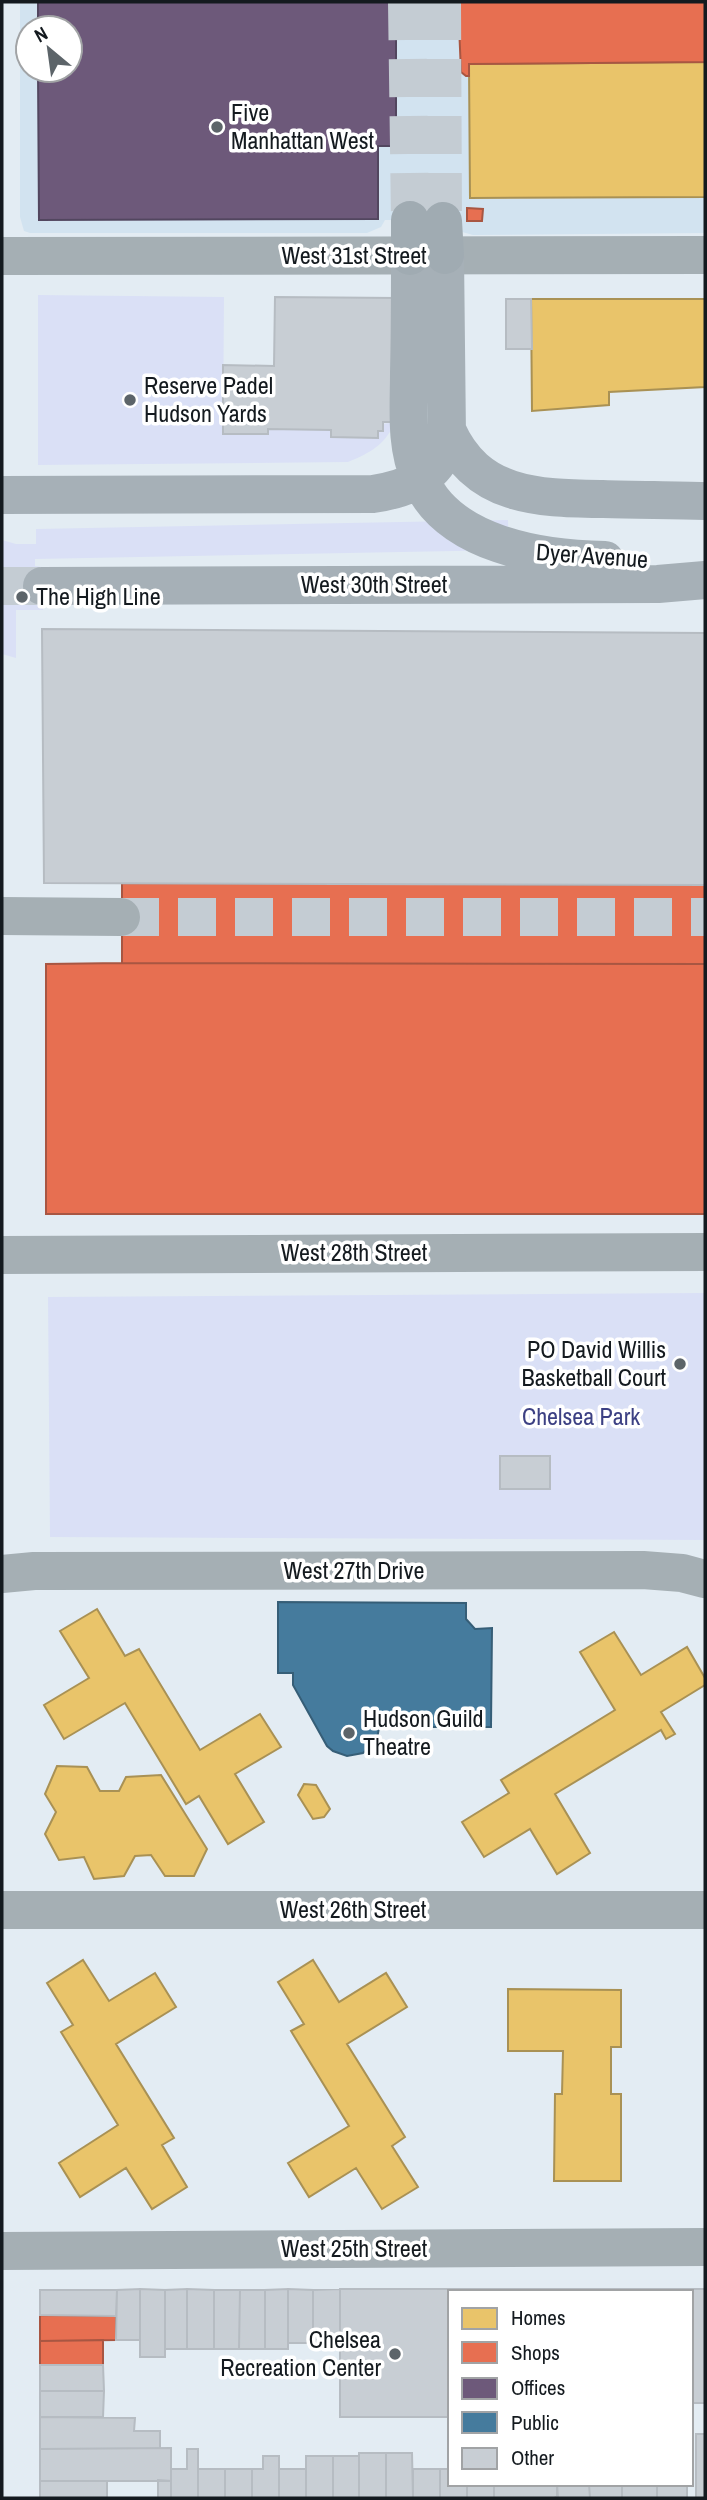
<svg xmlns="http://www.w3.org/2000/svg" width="707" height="2500" viewBox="0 0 707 2500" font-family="'Archivo Narrow',sans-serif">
<rect width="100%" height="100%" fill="#e3ecf3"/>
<path fill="#d2e3f0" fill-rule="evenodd" d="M20,2H705V233L473,235L419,220H385L381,227L367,233H30L24,231L20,217ZM28,28H70V70H28Z"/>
<path fill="#dae0f6" d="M38,295L224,297L223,433L268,429L331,430V437L378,438V431H383V424L395,422C385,445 370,453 348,462L38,465Z
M508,520L509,550L35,559V566L42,567L43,610H16V658L2,654V540L16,544H36V529Z
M705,1293V1540L50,1537L48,1297Z"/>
<path fill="#e9c46a" stroke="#a99154" stroke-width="2" d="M705,62V197L470,198L469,64Z
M531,299H705V387L609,392V405L532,411Z
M97,1609L125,1656L139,1649L200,1750L260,1714L281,1747L235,1774L264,1822L228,1844L199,1796L186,1804L125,1703L64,1739L44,1705L89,1678L60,1631Z
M614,1632L641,1675L687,1647L705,1678V1685L661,1712L675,1734L666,1739L661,1730L555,1794L590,1853L557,1874L530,1829L484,1857L462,1822L509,1793L501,1780L615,1710L580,1652Z
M57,1766L87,1767L100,1791H119L126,1777L161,1775L207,1849L194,1876H165L151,1855L135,1856L124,1876L94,1879L84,1857L59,1860L45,1834L56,1812L45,1794Z
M304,1784L316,1785L330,1809L324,1817L313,1819L298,1795Z
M83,1960L109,2001L155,1973L176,2007L116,2044L174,2138L162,2145L187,2187L152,2209L126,2168L80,2197L59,2163L118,2125L61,2032L73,2025L47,1983Z
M313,1960L339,2002L386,1973L407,2007L347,2044L405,2137L392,2146L418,2187L382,2209L356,2168L309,2197L288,2163L349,2126L291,2031L304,2024L278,1982Z
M508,1989L621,1990V2047H611V2094H621V2181H554L555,2094H562L563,2051H508Z"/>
<path fill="#e76f51" stroke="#a85642" stroke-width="2" d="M458,2H705V62L469,64V76H466L461,72Z
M467,208L483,209L482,221H467Z
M122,883L705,885V1214H46V964L122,963Z
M122,963L705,964V1214H46V964Z
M40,2315L116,2316V2340L40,2341Z
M103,2340V2365H40V2341Z"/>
<path fill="#6d597a" stroke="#52465f" stroke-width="2" d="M38,2H396V146H378V219L39,220L38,70H70V28H38Z"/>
<path fill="#457b9d" stroke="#365e77" stroke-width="2" d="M278,1602L466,1603V1619L475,1629L492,1628L491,1727H386V1722H380L377,1739L363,1753L347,1756L333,1751L327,1746L293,1685V1673H278Z"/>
<path fill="#c8ced4" stroke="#b6bcc2" stroke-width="2" d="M275,297L396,298L395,422H383V431H378V438L331,437V430L268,429V434H223V365L274,366Z
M506,299H531L532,349H506Z
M42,629L705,633V885L44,883Z
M500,1456H550V1489H500Z
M140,2289L165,2290V2357H140Z
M140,2289V2340H116L117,2290Z
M187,2289L214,2290V2349H187Z
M187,2289V2349H165V2290Z
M288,2289L313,2290V2343H288Z
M288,2289V2349H265V2290Z
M340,2289H557V2292H450V2417H340Z
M340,2289V2343H313V2290Z
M557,2289H705V2403H691V2292H557Z
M40,2290H117L116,2316L40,2315Z
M214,2290H240L239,2349H214Z
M240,2290H265V2349H239Z
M40,2365H103L104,2391H40Z
M40,2391H104L103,2417H40Z
M40,2417L135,2418L134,2431H160V2448L40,2449Z
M696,2434H705V2498H696Z
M171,2448V2481H40V2449Z
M187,2449H198V2498H171V2469H187Z
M359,2453H386V2498H359Z
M386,2453H412L413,2498H386Z
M263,2456H279V2498H252V2469H263Z
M306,2456H333V2498H306Z
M333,2456H359V2498H333Z
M198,2469H225V2498H198Z
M225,2469H252V2498H225Z
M279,2469H306V2498H279Z
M413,2469H440V2498H413Z
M440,2469H450V2484H467V2498H440Z
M158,2480L171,2481V2498H158Z
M40,2481H107V2498H40Z
M467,2484H494V2498H467Z
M494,2484H557V2496L554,2498H494Z
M557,2484H589L590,2498H558Z
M589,2484H622V2498H590Z
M622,2484H657V2498H622Z
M657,2484H687V2498H657Z"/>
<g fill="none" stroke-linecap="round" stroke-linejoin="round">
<path stroke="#c4ccd3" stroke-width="38" stroke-dasharray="38 19" stroke-linecap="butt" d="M121,917H705"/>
<path stroke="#c4ccd3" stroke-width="38" stroke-dasharray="38 19" stroke-linecap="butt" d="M2,586H42"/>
<path stroke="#c4ccd3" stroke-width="38" stroke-dasharray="38 19" stroke-linecap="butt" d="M407,2L410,220
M442,2L443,221"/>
<path stroke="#a5afb4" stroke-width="38" d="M2,256L705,255
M2,916L121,917
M2,1255L705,1252
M2,1574L34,1571L643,1570L682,1573L705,1579
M2,1910H705
M2,2251L705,2247"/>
<path stroke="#a6b0b7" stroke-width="38" d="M410,256C410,295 410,334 409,373C409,408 405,446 420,479C448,545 542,559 605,560
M447,430C477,498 539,498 603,499C637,500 671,500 705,501
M2,495L373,494C407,489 441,476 447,437L445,255
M42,586L658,584L705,580"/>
<path stroke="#a0abb2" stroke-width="38" d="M410,220V256
M443,221L445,255"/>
</g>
<g fill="#5c6469" stroke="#fff" stroke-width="2.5">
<circle cx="217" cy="127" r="7"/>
<circle cx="130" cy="400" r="7"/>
<circle cx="22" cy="597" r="7"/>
<circle cx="680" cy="1364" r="7"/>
<circle cx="349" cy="1733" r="7"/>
<circle cx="395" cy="2354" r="7"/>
</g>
<g text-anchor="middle" stroke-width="7" stroke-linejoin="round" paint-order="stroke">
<g font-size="24" fill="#141a1f" stroke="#fff" text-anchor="start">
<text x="231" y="121">Five<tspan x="231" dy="28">Manhattan West</tspan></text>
<text x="144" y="394">Reserve Padel<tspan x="144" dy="28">Hudson Yards</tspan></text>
<text x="36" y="605">The High Line</text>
<text x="666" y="1358" text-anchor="end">PO David Willis<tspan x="666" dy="28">Basketball Court</tspan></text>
<text x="363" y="1727">Hudson Guild<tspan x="363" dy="28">Theatre</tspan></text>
<text x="381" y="2348" text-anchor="end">Chelsea<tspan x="381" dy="28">Recreation Center</tspan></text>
</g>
<g font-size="24" fill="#141a1f" stroke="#fff">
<text x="354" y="264">West 31st Street</text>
<text transform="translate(592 556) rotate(4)" y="8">Dyer Avenue</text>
<text x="374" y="593">West 30th Street</text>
<text x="354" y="1261">West 28th Street</text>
<text x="354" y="1579">West 27th Drive</text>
<text x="353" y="1918">West 26th Street</text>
<text x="354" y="2257">West 25th Street</text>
</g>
<g font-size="24" fill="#3c4083" stroke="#fff">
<text x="581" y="1425">Chelsea Park</text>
</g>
</g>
<rect width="707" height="2500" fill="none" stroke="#141a1f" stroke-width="7"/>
<rect x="448" y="2290" width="245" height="196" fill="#ffffff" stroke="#a1a3a5" stroke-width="2"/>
<rect x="462" y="2308" width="35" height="21" fill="#e9c46a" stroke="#a1a3a5" stroke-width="2"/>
<text x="511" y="2325" font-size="21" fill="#141a1f">Homes</text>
<rect x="462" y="2342" width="35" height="21" fill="#e76f51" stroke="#a1a3a5" stroke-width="2"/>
<text x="511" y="2360" font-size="21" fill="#141a1f">Shops</text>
<rect x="462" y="2378" width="35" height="21" fill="#6d597a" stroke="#a1a3a5" stroke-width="2"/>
<text x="511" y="2395" font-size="21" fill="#141a1f">Offices</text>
<rect x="462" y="2412" width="35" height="21" fill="#457b9d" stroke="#a1a3a5" stroke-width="2"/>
<text x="511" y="2430" font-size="21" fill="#141a1f">Public</text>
<rect x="462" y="2448" width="35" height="21" fill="#c8ced4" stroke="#a1a3a5" stroke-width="2"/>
<text x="511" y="2465" font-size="21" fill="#141a1f">Other</text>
<g transform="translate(49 49) rotate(331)"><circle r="33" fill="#ffffff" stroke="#a1a3a5" stroke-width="2"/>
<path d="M0-5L12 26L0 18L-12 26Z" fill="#5c6469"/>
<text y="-10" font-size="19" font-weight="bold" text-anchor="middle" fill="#141a1f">N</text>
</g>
</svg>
